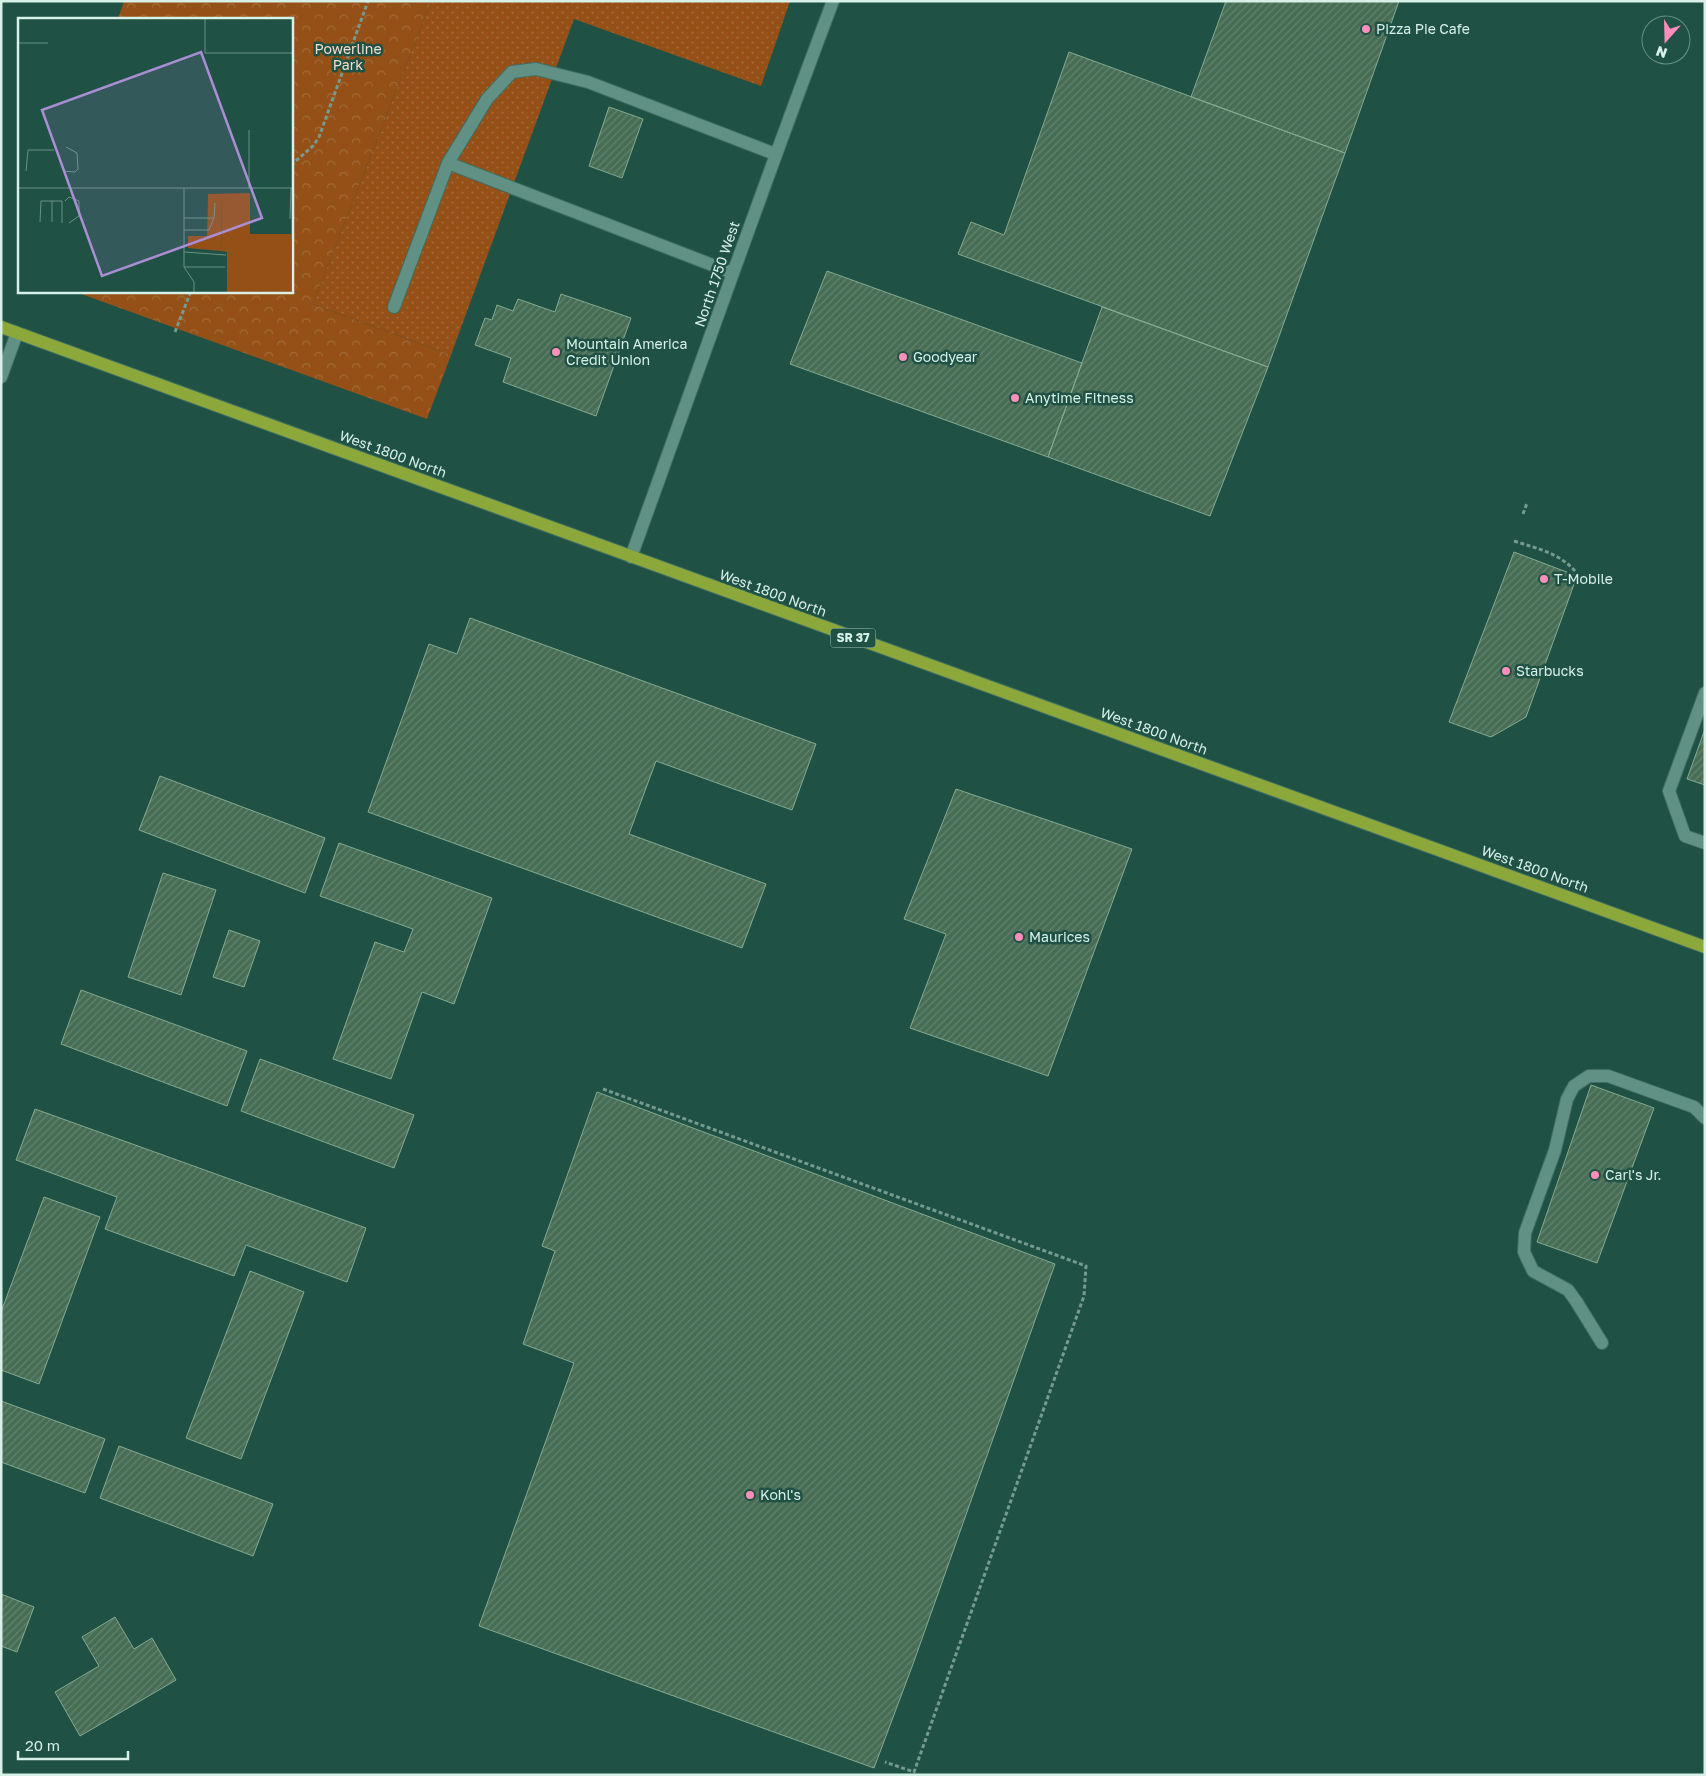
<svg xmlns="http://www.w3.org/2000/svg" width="1706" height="1776" viewBox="0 0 1706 1776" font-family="'Golos Text',sans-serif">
<defs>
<pattern id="grass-dots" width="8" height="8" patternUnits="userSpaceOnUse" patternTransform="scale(1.25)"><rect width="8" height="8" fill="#945016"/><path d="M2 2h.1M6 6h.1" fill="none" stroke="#a26a38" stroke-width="1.8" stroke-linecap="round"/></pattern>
<pattern id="park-crowns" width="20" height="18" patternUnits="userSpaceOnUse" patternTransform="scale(1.25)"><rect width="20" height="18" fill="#945016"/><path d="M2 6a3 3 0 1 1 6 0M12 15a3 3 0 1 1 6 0" fill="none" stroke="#a26a38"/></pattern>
<pattern id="building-hatch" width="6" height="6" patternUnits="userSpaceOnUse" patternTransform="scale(1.25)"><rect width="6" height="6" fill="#486d55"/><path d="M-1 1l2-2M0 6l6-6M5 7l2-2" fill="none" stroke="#62826d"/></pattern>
</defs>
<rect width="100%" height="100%" fill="#205145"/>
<path fill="url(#grass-dots)" d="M431,1H790L761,86L574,19L451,355L313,304Z"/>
<path fill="url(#park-crowns)" d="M124,1H431L313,304L451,355L427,419L73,291H291V19H118Z"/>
<path fill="url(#building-hatch)" stroke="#84ab91" d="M1226,1H1399L1345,153L1191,97Z
M1069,52L1345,153L1268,367L958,254L971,222L1004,235Z
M609,107L643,119L622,178L589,166Z
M827,271L1082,363L1048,457L790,364Z
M561,294L631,318L596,416L503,382L511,358L475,345L485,318L492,320L497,305L513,311L518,299L555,312Z
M1102,307L1268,367L1210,516L1048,457Z
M1514,552L1577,576L1526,717L1491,737L1449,722Z
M470,618L816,744L792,810L656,761L629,834L766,884L742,948L368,812L429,644L457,654Z
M1705,729V785L1687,779Z
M160,776L325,838L305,893L139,830Z
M956,789L1132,849L1048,1076L910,1028L946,934L904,919Z
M339,843L492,898L454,1004L422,992L391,1079L333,1059L375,942L404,952L413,929L320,896Z
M163,873L216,890L181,995L128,977Z
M229,930L260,941L244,987L213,977Z
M81,990L247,1051L227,1106L61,1044Z
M260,1059L414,1115L394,1168L241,1111Z
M1591,1085L1654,1108L1597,1263L1537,1242Z
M597,1092L1055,1264L913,1664L874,1768L479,1626L574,1363L523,1344L555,1251L542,1246Z
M35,1109L366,1228L347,1282L246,1245L234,1276L105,1229L117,1197L16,1160Z
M44,1197L100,1217L39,1384L1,1370V1312Z
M250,1271L304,1292L241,1459L186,1438Z
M1,1401L105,1439L85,1493L1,1462Z
M119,1446L273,1504L253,1556L100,1498Z
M1,1594L34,1607L17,1652L1,1646Z
M115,1617L134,1649L152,1638L176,1680L80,1736L55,1692L99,1666L82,1637Z"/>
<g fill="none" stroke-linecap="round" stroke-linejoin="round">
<g stroke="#406e64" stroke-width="14">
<path id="minor" d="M448,163L487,99L512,72L536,69L588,82L775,154
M394,307L448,163L733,273
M1,377L17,333
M631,557C698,372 763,186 833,1
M1705,693L1669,791L1685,836L1705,843
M1602,1343L1576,1301L1568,1290L1533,1271L1524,1252L1525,1233L1555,1150L1567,1099L1574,1086L1589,1076H1608L1694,1107L1705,1118"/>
</g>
<g stroke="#406e64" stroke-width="14">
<path id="major" d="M1,327L1705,947"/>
</g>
<path stroke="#759b91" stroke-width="3" stroke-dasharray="4 2.5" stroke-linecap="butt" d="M291,165L313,146L319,137L368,1
M175,332L191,291
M1523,514L1527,503
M1514,541C1538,549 1558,552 1576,572
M603,1089L1086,1266L1084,1296L914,1772L885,1762"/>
<use href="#minor" stroke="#619184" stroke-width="12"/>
<use href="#major" stroke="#8ca83b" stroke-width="12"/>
</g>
<g fill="#fe8ebb" stroke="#205145" stroke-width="2">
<circle cx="1366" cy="29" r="5"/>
<circle cx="556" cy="352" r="5"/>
<circle cx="903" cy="357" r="5"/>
<circle cx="1015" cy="398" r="5"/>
<circle cx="1544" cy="579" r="5"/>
<circle cx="1506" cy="671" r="5"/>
<circle cx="1019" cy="937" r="5"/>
<circle cx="1595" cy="1175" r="5"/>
<circle cx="750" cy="1495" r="5"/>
</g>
<g text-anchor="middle" stroke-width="5" stroke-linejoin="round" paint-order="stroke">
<rect fill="#205145" stroke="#a0c0b7" stroke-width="1" x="830.5" y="628.5" width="45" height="19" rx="4"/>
<g font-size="12" font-weight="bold" fill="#d7f0e8">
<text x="853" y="642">SR 37</text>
</g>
<g font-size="14" fill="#d7f0e8" stroke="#205145" text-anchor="start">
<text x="1376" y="34">Pizza Pie Cafe</text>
<text x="566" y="349">Mountain America<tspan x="566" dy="16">Credit Union</tspan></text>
<text x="913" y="362">Goodyear</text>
<text x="1025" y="403">Anytime Fitness</text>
<text x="1554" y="584">T-Mobile</text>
<text x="1516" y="676">Starbucks</text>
<text x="1029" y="942">Maurices</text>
<text x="1605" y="1180">Carl's Jr.</text>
<text x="760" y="1500">Kohl's</text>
</g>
<g font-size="14" fill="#f5dccc" stroke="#205145">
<text x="348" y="54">Powerline<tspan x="348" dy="16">Park</tspan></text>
</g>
<g font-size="14" fill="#d7f0e8" stroke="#205145">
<text transform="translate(717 274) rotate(-71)" y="5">North 1750 West</text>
<text transform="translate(393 454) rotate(20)" y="5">West 1800 North</text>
<text transform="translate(773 593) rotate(20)" y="5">West 1800 North</text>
<text transform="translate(1154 731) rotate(20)" y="5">West 1800 North</text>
<text transform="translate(1535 869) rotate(20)" y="5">West 1800 North</text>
</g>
</g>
<g transform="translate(18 18)">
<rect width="275" height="275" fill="#205145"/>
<path d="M190,182H204L203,233L170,230V218H189Z" fill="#945016"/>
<path d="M232,175V216H273V275H209V234L203,233L204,183L190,182V176Z" fill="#945016"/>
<path d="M218,220L235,221V231H218Z" fill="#945016"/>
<path fill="none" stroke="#699186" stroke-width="1" d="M187,0V35H275M0,25H30M231,112V170M8,153L10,132H36M45,153L57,154L60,151L59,135L48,129M0,170H275M166,170V249H207M47,183L51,179L61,183V198L51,205M166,200H196L197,185M272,201L273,170M22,204L23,183H44V205M34,204V183M166,212H191L196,200M166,234L208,237M166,249L176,264V275"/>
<path fill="#a98ed4" fill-opacity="0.15" stroke="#a98ed4" stroke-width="2.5" d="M183,34L244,200L84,258L24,92Z"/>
<rect width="275" height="275" fill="none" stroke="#d7f0e8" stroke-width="2.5"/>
</g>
<rect width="1706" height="1776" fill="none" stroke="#d7f0e8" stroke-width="5"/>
<g transform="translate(1666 40) rotate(200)"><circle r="24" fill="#205145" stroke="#699186"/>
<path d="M0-4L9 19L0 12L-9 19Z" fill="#fe8ebb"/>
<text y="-8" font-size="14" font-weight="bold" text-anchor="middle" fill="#d7f0e8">N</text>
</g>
<path d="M18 1751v8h110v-8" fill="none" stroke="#d7f0e8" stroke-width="2.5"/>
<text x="25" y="1751" font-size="15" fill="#d7f0e8" stroke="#205145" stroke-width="4" paint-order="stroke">20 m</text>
</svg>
